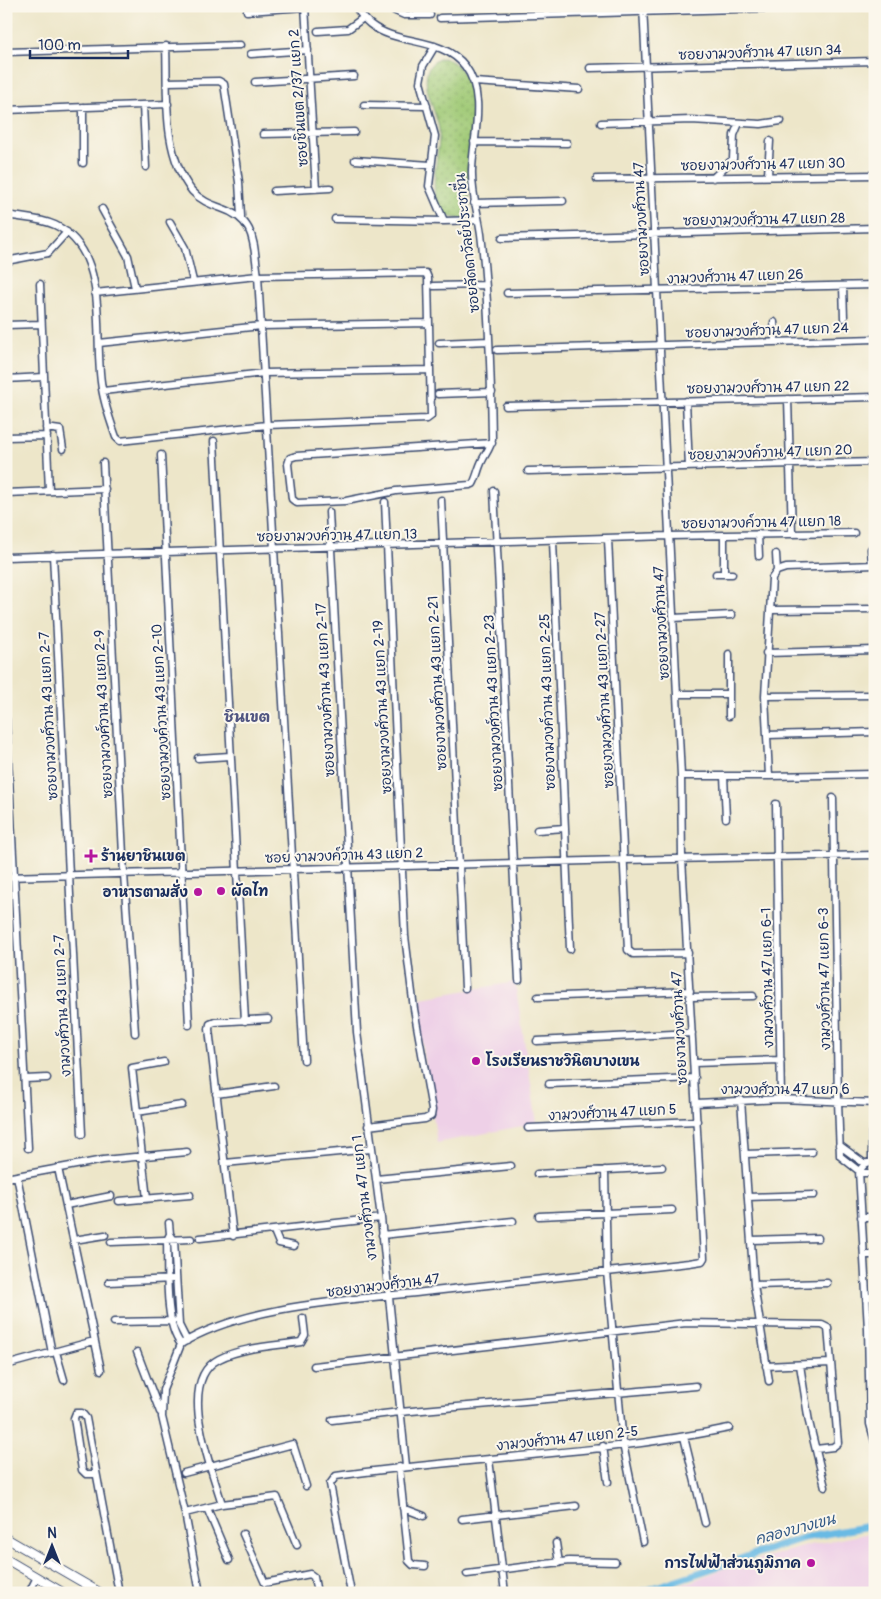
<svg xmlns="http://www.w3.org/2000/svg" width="881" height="1599" viewBox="0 0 881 1599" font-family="Pangolin,'Playpen Sans Thai',sans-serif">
<defs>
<pattern id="park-dots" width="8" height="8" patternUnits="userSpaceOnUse" patternTransform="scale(1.25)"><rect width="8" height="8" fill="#9fc975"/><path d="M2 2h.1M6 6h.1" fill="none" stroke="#81a463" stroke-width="1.8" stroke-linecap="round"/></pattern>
</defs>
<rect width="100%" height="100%" fill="#fbf7ec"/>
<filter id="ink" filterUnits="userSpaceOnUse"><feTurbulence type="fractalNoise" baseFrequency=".02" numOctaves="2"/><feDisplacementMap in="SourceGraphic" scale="10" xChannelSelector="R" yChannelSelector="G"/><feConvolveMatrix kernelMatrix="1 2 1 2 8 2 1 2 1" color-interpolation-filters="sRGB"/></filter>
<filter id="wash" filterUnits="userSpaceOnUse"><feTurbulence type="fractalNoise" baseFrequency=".0096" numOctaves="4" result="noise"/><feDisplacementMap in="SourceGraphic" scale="20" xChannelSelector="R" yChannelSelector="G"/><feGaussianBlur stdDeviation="1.12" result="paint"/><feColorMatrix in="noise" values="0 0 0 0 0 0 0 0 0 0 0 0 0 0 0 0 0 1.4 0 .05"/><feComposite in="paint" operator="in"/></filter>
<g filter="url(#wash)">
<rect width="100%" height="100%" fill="#ede6c9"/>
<path fill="#eed0e7" d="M515,982L537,1123L437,1143L416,999Z
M875,1532V1593H683L681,1585L723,1569L810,1545Z"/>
<path fill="url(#park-dots)" stroke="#5d7c6a" d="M442,58C486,66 469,149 468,180C468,192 469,204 470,215L467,219C414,221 442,157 439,129C436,108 410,68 442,58Z"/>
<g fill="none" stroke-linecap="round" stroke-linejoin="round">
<path stroke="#69bae4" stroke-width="7" d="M638,1593L803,1538L875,1525"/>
</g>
</g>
<g filter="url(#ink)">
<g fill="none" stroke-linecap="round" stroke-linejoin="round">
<g stroke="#3a4a6e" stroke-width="9">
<path id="minor" d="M305,6L316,189
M355,6C359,12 364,19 370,24C397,46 442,36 465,66C487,95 473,137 472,170C471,193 478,212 481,234C489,302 491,371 492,439C491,448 485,454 482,461C478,469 477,477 473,484L470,485L396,491L346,501L297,503L292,499L288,464L290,458L296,456L492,443
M394,6L395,11L404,15H430
M247,11L305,7
M440,18L835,6
M318,31L348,29L363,18
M166,46C168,92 161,152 192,191C200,200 210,204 221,208C257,220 253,244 258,276L304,1060
M435,46L423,66L420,82L435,136L429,186L444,221L478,220
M6,52L240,45
M251,54L308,50
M590,68L875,61
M167,82L219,81L224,84L239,182L241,216
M255,82L354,76
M474,82L579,89
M143,105L146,167
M364,105L427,106
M83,107V163
M6,110L168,104
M601,123L691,120L761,124L781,121
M263,134L354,132
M474,142L567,143
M355,160L431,165
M768,175L770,141
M713,178L733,159L734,135L739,123
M597,179L875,175
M274,191L330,188
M474,203L563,201
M102,209L128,256L135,288
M6,215C22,218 40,218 55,225C110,251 94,333 101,382C103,401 110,420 116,437L120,441L267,425L427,419L431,416L428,278L426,273L258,276L95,293
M335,219L444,221
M170,222L185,248L193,281
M502,238L875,228
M6,261L48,253L67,232
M40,284L49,491
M434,286L484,285
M843,286L844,318
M507,293L875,285
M774,322L775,342
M6,325L41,324
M99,343L261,326L429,323
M439,343L489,341
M497,350L875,339
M6,379L44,377
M103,391L264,373L430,370
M438,394L492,392
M788,399L792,533
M686,401L689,467
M506,406L875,397
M46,428L60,430L63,449
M6,437L47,436
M214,441L245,1021
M161,455L189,1025
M873,462L875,523
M103,463L124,874L135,1033
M528,471L875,462
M494,491L519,980
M6,493L105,489
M441,500L465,988
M329,512L357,1032L381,1218L406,1466
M758,534L759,556
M724,535V574
M608,539L628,950L633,954L688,953
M553,541L570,949
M776,554L777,571
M53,555L82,1134
M6,557L669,536L854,533
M872,565L871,549L875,545
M777,571L786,568L875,565
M716,574H732
M770,610L875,609
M673,618L732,615
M766,653L875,650
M729,654V716
M677,694H729
M765,696L875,695
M6,719L28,1148
M768,735L875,732
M198,758L230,756
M681,776H769L765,696L772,578L777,571
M724,776L726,818
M769,776L875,774
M833,798L838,1101L840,1156L859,1171L865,1164L839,1145
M776,804L781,1099
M537,830L565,828
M6,877L624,860L875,855
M538,997L690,991
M690,997L753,996
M537,1041L692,1033
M694,1063L781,1060
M25,1079L47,1078
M549,1084L695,1078
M216,1094L274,1086
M741,1100L754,1285L769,1381
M696,1103L781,1099L875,1103
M137,1112L182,1105
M368,1126L425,1119L431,1116L432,1110L414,1009L405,936L385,502
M528,1128L697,1121
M745,1154L812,1152
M225,1163L371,1149
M865,1164L872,1161V1132
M58,1168L101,1370
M605,1170L607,1272L623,1444L643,1542
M859,1171L868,1329L870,1424L875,1442
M860,1173H875
M537,1174L662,1167
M17,1176L52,1353
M6,1178L103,1160L187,1152
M376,1179L511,1166
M748,1197L814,1195
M147,1199L132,1068L164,1062
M119,1201L190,1195
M66,1205L111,1196
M539,1216L672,1210
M861,1217H875
M169,1223L170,1234L174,1240L179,1325L187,1341
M274,1231L279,1243L294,1246
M170,1234L167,1240C168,1268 164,1324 181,1344
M382,1235L513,1221
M233,1236L209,1029L210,1024L215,1022L268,1019
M200,1238L381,1218
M74,1240L105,1235
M751,1240L818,1238
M111,1242L191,1239
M865,1255H875
M109,1282L173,1279
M754,1285L827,1283
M867,1297H875
M114,1322L173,1321
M56,1352L64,1380
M137,1352L160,1412
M6,1365L94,1341
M800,1365L809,1422L825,1487
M314,1366L686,1323L822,1325L828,1328L838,1443L833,1447L816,1449
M766,1366L830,1363
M332,1420L400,1412L696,1386
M684,1437L705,1523
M603,1446L608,1482
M489,1459L505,1593
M399,1467L409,1561L413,1565L425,1566
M184,1473L293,1444L306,1486
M96,1474H86L82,1470L74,1418L76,1413H82L86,1418L119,1593
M207,1508L229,1560
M403,1508L424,1516
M185,1513L222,1504
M462,1519L576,1506
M243,1534L265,1583L310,1574L314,1577L317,1593
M556,1543L559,1563
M297,1545L277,1497L222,1504C212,1469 175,1381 219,1359C242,1347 275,1346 301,1342L305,1335L303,1318
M467,1574L569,1561L615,1562
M29,1593L37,1577
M200,1593L185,1513L162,1417L163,1390L181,1344C244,1305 351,1300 424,1292C513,1282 601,1272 689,1263L702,1261L704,1258L682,858L681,776L643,6
M351,1593L330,1484L336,1476C467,1457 600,1455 729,1428"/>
</g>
<g stroke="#3a4a6e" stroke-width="10">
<path id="major" d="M6,1538L101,1593
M6,1559L64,1593"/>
</g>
<use href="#minor" stroke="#fff" stroke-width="6"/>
<use href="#major" stroke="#fff" stroke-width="8"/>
</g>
</g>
<g fill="#b5179e" stroke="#fbf7ec" stroke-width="2">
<path d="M88.5 848.5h5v5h5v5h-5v5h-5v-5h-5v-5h5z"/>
<circle cx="221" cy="891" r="5"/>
<circle cx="198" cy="892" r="5"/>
<circle cx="476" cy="1061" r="5"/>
<circle cx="811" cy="1563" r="5"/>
</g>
<g text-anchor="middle" stroke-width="4" stroke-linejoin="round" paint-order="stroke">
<g font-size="14" fill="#1b2f5e" stroke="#fbf7ec">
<text transform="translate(760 52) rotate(-2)" y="5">ซอยงามวงศ์วาน 47 แยก 34</text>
<text transform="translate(298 98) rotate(-94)" y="5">ซอยชินเขต 2/37 แยก 2</text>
<text transform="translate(763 164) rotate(-1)" y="5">ซอยงามวงศ์วาน 47 แยก 30</text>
<text transform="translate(641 219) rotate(-93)" y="5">ซอยงามวงศ์วาน 47</text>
<text transform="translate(764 219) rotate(-1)" y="5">ซอยงามวงศ์วาน 47 แยก 28</text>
<text transform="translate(467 243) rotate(-96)" y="5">ซอยลัดดาวัลย์ประชาชื่น</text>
<text transform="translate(735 276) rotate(-2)" y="5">งามวงศ์วาน 47 แยก 26</text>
<text transform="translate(767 330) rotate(-2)" y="5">ซอยงามวงศ์วาน 47 แยก 24</text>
<text transform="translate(768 387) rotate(-1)" y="5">ซอยงามวงศ์วาน 47 แยก 22</text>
<text transform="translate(770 452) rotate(-2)" y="5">ซอยงามวงค์วาน 47 แยก 20</text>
<text transform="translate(761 522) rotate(-1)" y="5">ซอยงามวงค์วาน 47 แยก 18</text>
<text transform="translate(337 535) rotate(-1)" y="5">ซอยงามวงค์วาน 47 แยก 13</text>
<text transform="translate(661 623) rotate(-93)" y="5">ซอยงามวงศ์วาน 47</text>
<text transform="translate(437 683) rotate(-93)" y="5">ซอยงามวงศ์วาน 43 แยก 2-21</text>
<text transform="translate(325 690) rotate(-93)" y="5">ซอยงามวงศ์วาน 43 แยก 2-17</text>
<text transform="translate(604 700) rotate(-93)" y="5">ซอยงามวงศ์วาน 43 แยก 2-27</text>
<text transform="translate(547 702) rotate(-92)" y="5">ซอยงามวงค์วาน 43 แยก 2-25</text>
<text transform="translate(493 703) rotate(-93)" y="5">ซอยงามวงศ์วาน 43 แยก 2-23</text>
<text transform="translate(382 707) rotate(-93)" y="5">ซอยงามวงศ์วาน 43 แยก 2-19</text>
<text transform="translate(161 712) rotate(-93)" y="5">ซอยงามวงค์วาน 43 แยก 2-10</text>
<text transform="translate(103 714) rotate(-93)" y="5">ซอยงามวงศ์วาน 43 แยก 2-9</text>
<text transform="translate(48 716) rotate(-93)" y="5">ซอยงามวงศ์วาน 43 แยก 2-7</text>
<text transform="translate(344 855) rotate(-2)" y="5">ซอย งามวงค์วาน 43 แยก 2</text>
<text transform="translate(767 978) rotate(-91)" y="5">งามวงศ์วาน 47 แยก 6-1</text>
<text transform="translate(824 979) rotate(-91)" y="5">งามวงศ์วาน 47 แยก 6-3</text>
<text transform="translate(62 1006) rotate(-93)" y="5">งามวงศ์วาน 43 แยก 2-7</text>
<text transform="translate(679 1028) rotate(-93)" y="5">ซอยงามวงศ์วาน 47</text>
<text x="785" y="1094">งามวงศ์วาน 47 แยก 6</text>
<text transform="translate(612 1112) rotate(-3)" y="5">งามวงศ์วาน 47 แยก 5</text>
<text transform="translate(364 1198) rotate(-97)" y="5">งามวงศ์วาน 47 แยก 1</text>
<text transform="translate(383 1285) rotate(-7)" y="5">ซอยงามวงศ์วาน 47</text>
<text transform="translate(567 1438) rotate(-6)" y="5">งามวงศ์วาน 47 แยก 2-5</text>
</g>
<g font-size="14" font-weight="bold" fill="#1b2f5e" stroke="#fbf7ec" text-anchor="start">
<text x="101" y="861">ร้านยาชินเขต</text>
<text x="231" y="896">ผัดไท</text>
<text x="188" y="897" text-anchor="end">อาหารตามสั่ง</text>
<text x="486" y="1066">โรงเรียนราชวินิตบางเขน</text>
<text x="801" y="1568" text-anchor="end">การไฟฟ้าส่วนภูมิภาค</text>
</g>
<g font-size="15" font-weight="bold" fill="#515682" stroke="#fbf7ec">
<text x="247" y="722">ชินเขต</text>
</g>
<g font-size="15" font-style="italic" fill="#325986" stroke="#fbf7ec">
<text transform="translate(795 1529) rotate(-15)" y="5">คลองบางเขน</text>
</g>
</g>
<rect width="881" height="1599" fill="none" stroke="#fbf7ec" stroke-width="25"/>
<g transform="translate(52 1546)" stroke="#fbf7ec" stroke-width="4" paint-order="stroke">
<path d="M0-4L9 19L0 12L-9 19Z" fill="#1b2f5e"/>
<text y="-8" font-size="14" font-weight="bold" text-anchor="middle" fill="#1b2f5e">N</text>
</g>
<path d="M30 50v8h98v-8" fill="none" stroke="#1b2f5e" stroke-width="2.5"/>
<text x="38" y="50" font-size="15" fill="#1b2f5e" stroke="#fbf7ec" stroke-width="4" paint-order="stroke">100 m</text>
</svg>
